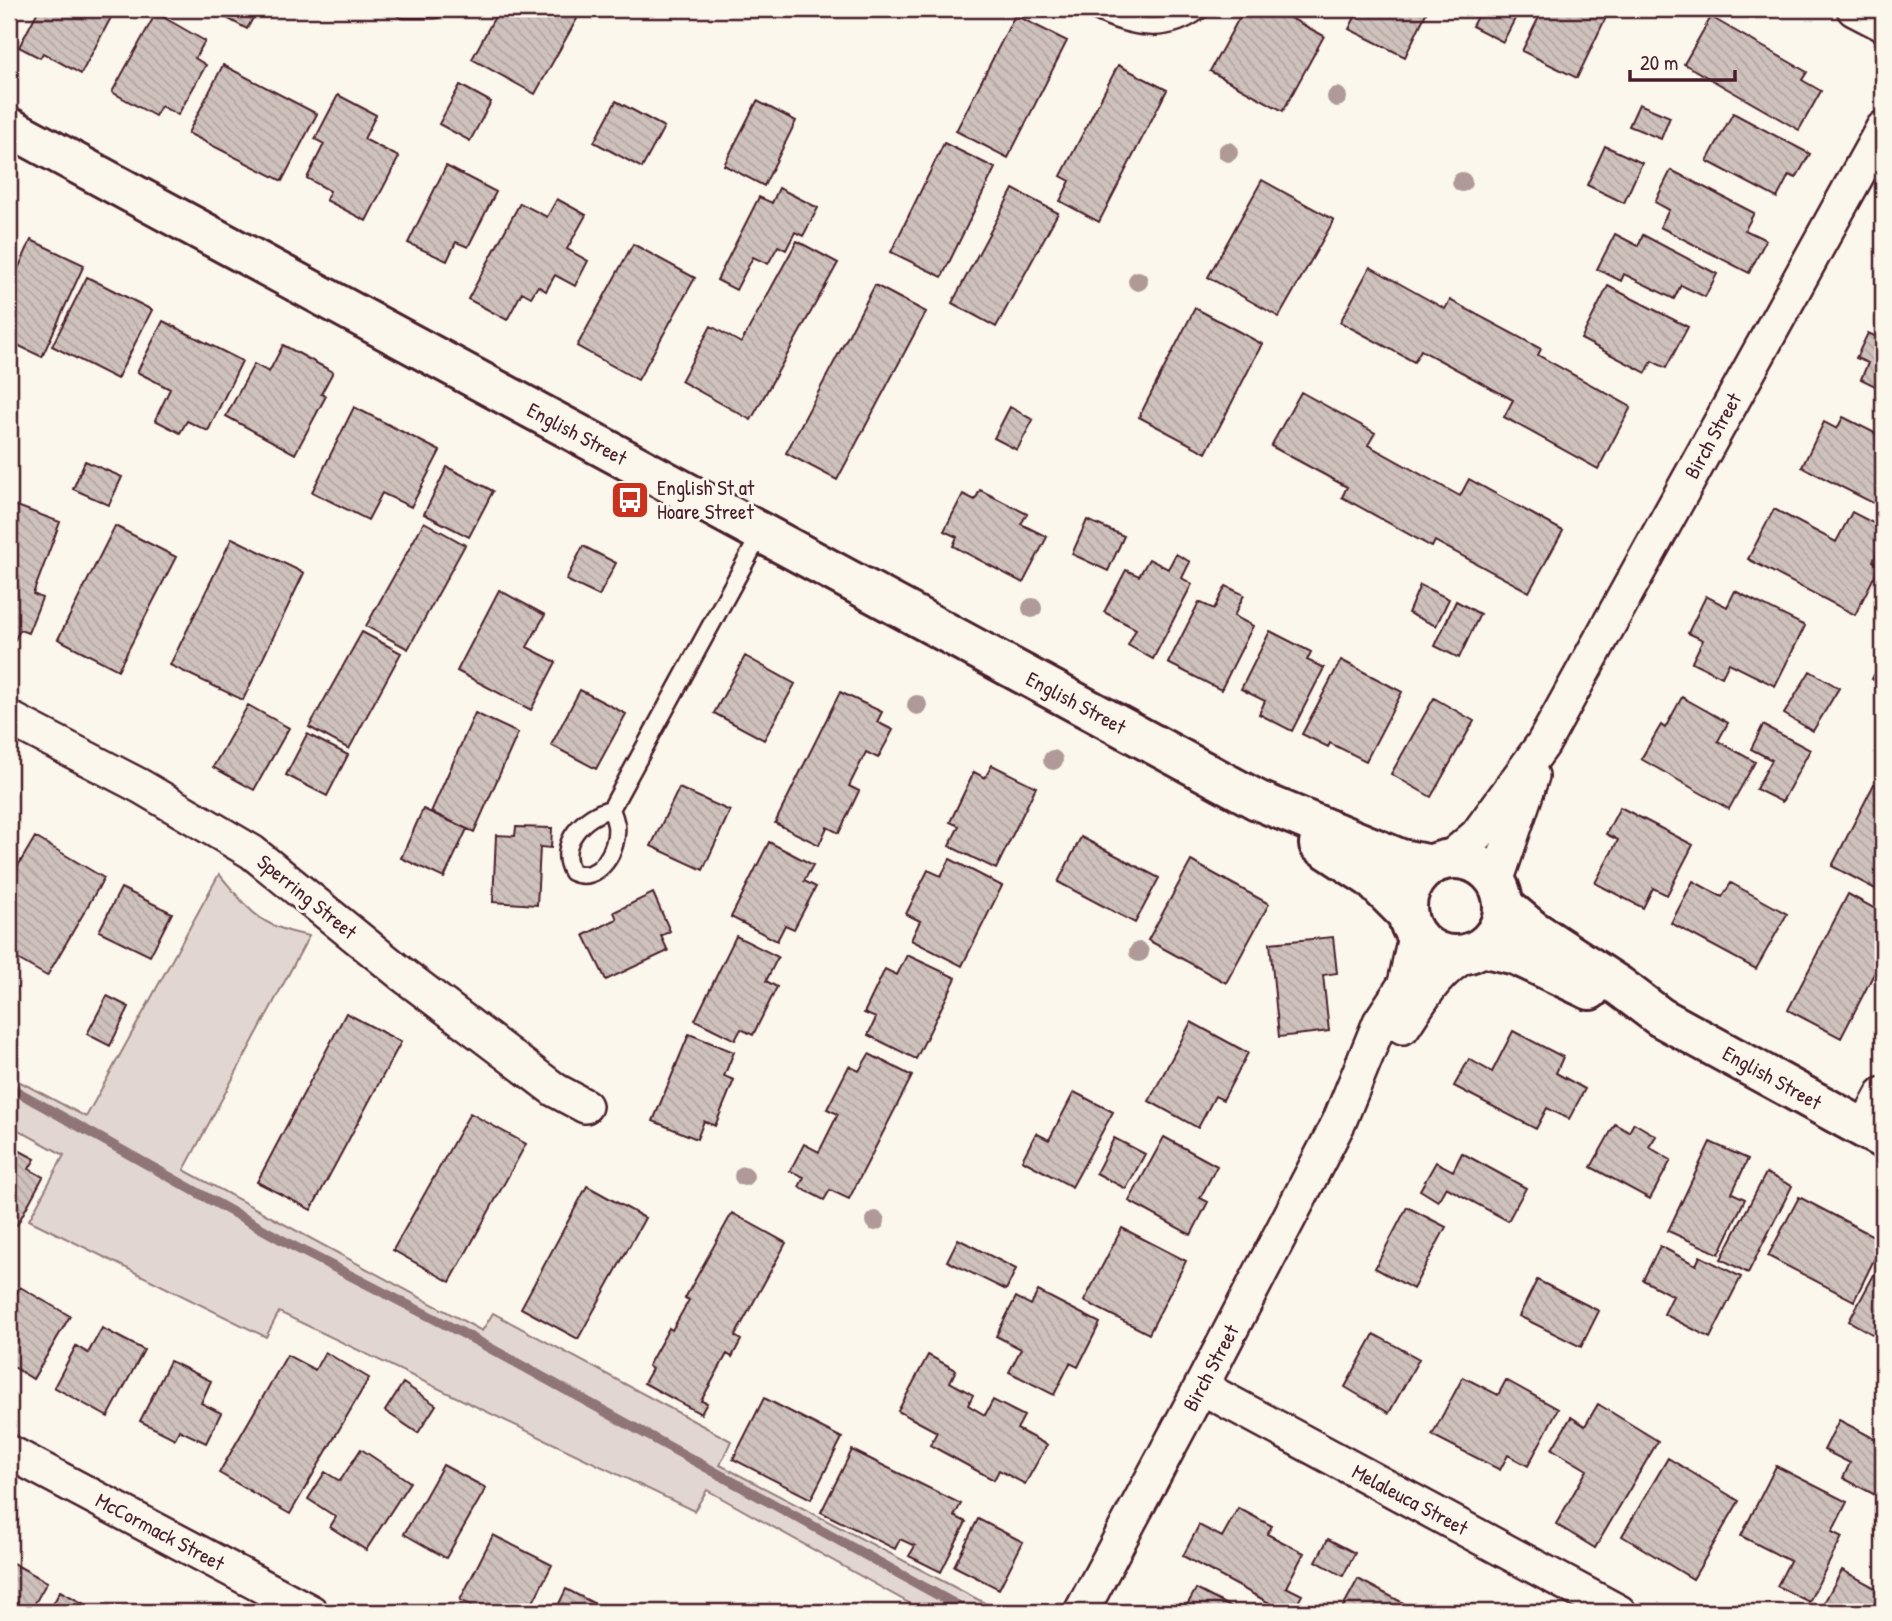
<svg xmlns="http://www.w3.org/2000/svg" width="1892" height="1621" viewBox="0 0 1892 1621" font-family="'Patrick Hand',sans-serif">
<defs>
<pattern id="building-back-hatch" width="6" height="6" patternUnits="userSpaceOnUse" patternTransform="scale(1.75)"><rect width="6" height="6" fill="#cfc2bc"/><path d="M-1 5l2 2M0 0l6 6M5-1l2 2" fill="none" stroke="#b3a6a2"/></pattern>
</defs>
<rect width="100%" height="100%" fill="#fbf7ec"/>
<filter id="ink" filterUnits="userSpaceOnUse"><feTurbulence type="fractalNoise" baseFrequency=".0143" numOctaves="2"/><feDisplacementMap in="SourceGraphic" scale="14" xChannelSelector="R" yChannelSelector="G"/><feConvolveMatrix kernelMatrix="1 2 1 2 8 2 1 2 1" color-interpolation-filters="sRGB"/></filter>
<g filter="url(#ink)">
<path fill="#e2d7d0" stroke="#967b7e" stroke-width="2" d="M219,874C251,912 258,926 309,936L184,1170L482,1331L493,1313L731,1441L720,1465L1002,1612H925L707,1490L694,1511L279,1312L266,1337L29,1220L64,1155L9,1125V1076L86,1117Z"/>
<g fill="none" stroke-linecap="round" stroke-linejoin="round">
<path stroke="#907477" stroke-width="10" d="M9,1087L293,1246L468,1336L969,1612"/>
</g>
<path fill="url(#building-back-hatch)" stroke="#4a1f2b" stroke-width="2" d="M39,9L115,10L81,74L43,53L40,58L19,47Z
M210,9H258L247,29Z
M499,9H563L578,17L535,94L472,59Z
M1244,9H1274L1324,36L1283,111L1210,71Z
M1359,9H1428L1405,57L1349,29Z
M1481,9H1520L1503,42L1472,26Z
M1543,9L1609,11L1577,78L1522,51Z
M156,13L205,41L195,58L206,65L178,115L161,106L155,116L112,92Z
M1015,15L1067,41L1008,158L956,131Z
M1711,17L1807,72L1802,80L1821,91L1799,130L1684,64Z
M223,65L317,114L282,181L188,133Z
M1118,65L1167,90L1099,222L1060,201L1070,181L1061,176Z
M460,85L491,102L470,141L439,124Z
M338,95L376,115L364,139L399,157L366,221L326,200L330,191L307,178L324,144L315,139Z
M616,101L664,127L642,168L594,142Z
M757,101L796,121L764,186L724,165Z
M1639,104L1670,117L1661,139L1629,126Z
M1733,113L1810,154L1796,178L1789,175L1777,198L1707,161Z
M944,143L995,168L942,277L891,252Z
M1605,146L1642,163L1624,203L1587,185Z
M446,166L496,192L468,247L456,242L447,261L408,243Z
M1671,170L1754,213L1745,230L1766,240L1749,273L1660,227L1669,210L1655,202Z
M1262,180L1334,220L1279,317L1208,277Z
M779,188L818,208L803,236L795,232L786,250L778,246L768,264L753,257L736,290L717,280L759,197L772,203Z
M1013,189L1058,213L996,327L952,303Z
M557,199L586,215L567,249L588,261L575,286L555,275L546,291L538,286L531,297L522,292L507,320L468,299L520,203L547,217Z
M1615,234L1638,246L1643,235L1717,274L1705,297L1681,285L1674,299L1624,274L1621,281L1597,269Z
M31,240L84,265L42,357L9,341V289Z
M797,241L838,263L751,420L681,381L711,326L741,343Z
M633,244L695,278L638,380L577,346Z
M1370,267L1445,309L1450,300L1541,349L1538,355L1631,407L1598,469L1504,417L1513,400L1421,350L1414,362L1340,322Z
M87,277L152,310L117,379L52,346Z
M875,285L926,312L837,480L786,453Z
M1608,286L1688,327L1666,368L1652,361L1646,373L1581,339Z
M1195,308L1262,344L1206,453L1139,417Z
M163,321L242,361L208,431L187,421L180,433L155,420L170,389L137,372Z
M1868,333L1881,339L1883,335V390L1861,379L1868,363L1856,358Z
M283,345L333,372L321,394L326,396L295,454L226,416L254,364L269,372Z
M1301,392L1375,433L1368,445L1460,496L1469,479L1563,531L1529,592L1435,541L1432,547L1342,497L1347,487L1271,446Z
M354,407L440,451L411,507L382,493L368,520L312,492Z
M1010,407L1033,420L1017,450L994,438Z
M1843,417L1883,437V487L1875,504L1802,467L1824,422L1837,429Z
M85,461L122,477L109,505L73,489Z
M447,467L493,491L469,537L424,514Z
M980,490L1027,514L1021,524L1047,537L1023,583L953,546L957,537L944,531L963,494L975,500Z
M9,503L60,522L33,594L42,598L28,633L20,630L14,642L9,640Z
M1774,509L1836,542L1852,512L1883,528V542L1873,561L1880,565L1855,615L1748,559Z
M1087,520L1124,536L1108,571L1072,554Z
M424,522L465,545L408,649L366,626Z
M115,526L176,557L118,670L58,639Z
M232,538L304,573L243,700L170,665Z
M583,546L616,563L599,596L566,580Z
M1176,554L1190,562L1182,578L1192,584L1153,659L1128,645L1136,629L1104,612L1126,570L1139,576L1149,559L1168,569Z
M1420,585L1449,599L1436,626L1408,613Z
M1226,586L1244,595L1234,616L1253,626L1221,690L1168,663L1199,602L1214,609Z
M499,590L545,615L527,647L556,662L531,710L457,671Z
M1735,591L1805,626L1775,686L1729,663L1722,677L1692,662L1703,640L1688,633L1706,596L1727,607Z
M1456,601L1480,614L1459,658L1435,646Z
M1270,631L1311,652L1307,660L1324,668L1292,731L1259,714L1265,701L1241,689Z
M362,632L401,653L349,749L309,727Z
M745,656L795,684L764,740L714,713Z
M1883,657V685L1872,679Z
M1341,660L1402,692L1366,761L1330,743L1328,747L1302,734Z
M1810,671L1839,688L1813,731L1784,714Z
M580,690L626,714L596,769L551,745Z
M840,692L882,712L877,722L893,730L878,758L866,752L849,786L859,791L839,833L827,827L819,845L775,823Z
M1682,697L1728,723L1718,741L1755,762L1729,809L1641,759L1661,725L1665,728Z
M1434,698L1474,721L1431,797L1391,774Z
M248,705L289,728L254,790L213,767Z
M475,713L518,733L474,832L431,812Z
M1763,725L1810,750L1782,802L1756,789L1772,760L1751,749Z
M307,734L348,755L327,796L286,775Z
M992,765L1036,787L996,869L949,846L959,826L950,822L974,772L985,778Z
M1874,784L1883,788V893L1832,866Z
M679,788L730,811L703,870L651,846Z
M1620,807L1693,845L1667,895L1653,888L1643,908L1595,883L1618,840L1606,834Z
M423,809L467,829L444,878L401,858Z
M516,827L552,828L551,848L540,847L537,905L493,902L496,835L515,836Z
M35,837L104,878L47,976L9,954V881Z
M1081,837L1159,878L1135,923L1058,882Z
M769,842L813,865L804,881L816,887L794,929L785,925L777,941L731,917Z
M950,859L1002,886L962,966L911,940L920,921L906,914L928,870L941,876Z
M1191,861L1269,904L1226,983L1148,940Z
M1693,881L1722,897L1731,883L1787,914L1756,969L1671,923Z
M121,888L172,913L150,956L99,931Z
M653,893L670,931L661,936L668,951L606,980L584,935L617,919L614,912Z
M1848,894L1883,913V956L1841,1038L1788,1010Z
M736,936L778,957L766,981L777,987L753,1035L741,1029L735,1040L695,1020Z
M1333,937L1337,973L1323,975L1329,1031L1279,1037L1270,943Z
M907,955L956,978L916,1059L868,1035L876,1018L864,1013L885,969L897,975Z
M107,996L129,1007L110,1046L87,1034Z
M346,1013L401,1042L311,1210L257,1182Z
M1191,1022L1248,1053L1223,1100L1215,1096L1198,1128L1149,1101Z
M1513,1031L1563,1057L1556,1073L1585,1089L1569,1119L1547,1108L1536,1129L1454,1086L1469,1059L1492,1072Z
M689,1034L734,1052L724,1076L734,1080L715,1126L704,1121L697,1139L653,1121Z
M869,1054L912,1076L849,1199L830,1190L824,1200L799,1187L804,1177L790,1171L804,1144L819,1152L838,1114L827,1109L849,1066L859,1071Z
M1074,1092L1113,1112L1072,1187L1022,1160L1036,1133L1049,1140Z
M470,1113L526,1144L450,1282L393,1250Z
M1634,1123L1656,1136L1649,1147L1671,1160L1650,1199L1591,1167L1615,1124L1629,1132Z
M1164,1137L1217,1166L1200,1198L1208,1202L1191,1235L1129,1201Z
M1114,1138L1145,1154L1126,1189L1096,1173Z
M1710,1142L1748,1159L1732,1193L1745,1199L1719,1254L1668,1231Z
M9,1145L35,1159L29,1169L43,1177L17,1225L9,1220Z
M1462,1153L1526,1188L1508,1221L1446,1187L1438,1201L1420,1190L1436,1162L1453,1171Z
M1766,1173L1792,1186L1748,1273L1721,1259Z
M587,1186L645,1218L578,1339L521,1308Z
M1799,1197L1883,1241L1854,1301L1768,1256Z
M1407,1207L1446,1227L1413,1289L1375,1268Z
M732,1213L786,1243L735,1336L741,1340L732,1357L727,1354L701,1401L707,1403L701,1414L644,1383L652,1369L648,1366L669,1328L672,1330L689,1300L685,1298Z
M1122,1228L1186,1261L1149,1334L1084,1301Z
M958,1239L1016,1269L1006,1290L947,1261Z
M1660,1246L1696,1265L1700,1256L1741,1277L1710,1338L1664,1314L1673,1296L1643,1280Z
M1883,1258V1340L1849,1321Z
M1537,1280L1599,1311L1581,1347L1519,1316Z
M20,1287L70,1316L33,1379L9,1364V1306Z
M1038,1291L1100,1323L1078,1367L1070,1363L1054,1395L1009,1372L1021,1349L996,1336L1016,1297L1031,1305Z
M102,1328L144,1350L108,1417L54,1387L76,1346L88,1353Z
M1374,1334L1419,1359L1389,1413L1345,1387Z
M325,1352L369,1378L290,1514L219,1473L287,1355L315,1370Z
M928,1355L956,1370L950,1382L973,1395L968,1405L985,1415L993,1400L1024,1416L1017,1429L1047,1445L1025,1484L999,1470L994,1480L930,1445L937,1432L898,1411Z
M170,1361L211,1381L201,1403L221,1413L206,1443L179,1430L175,1439L140,1421Z
M1463,1377L1498,1395L1506,1380L1558,1409L1528,1466L1508,1455L1500,1470L1432,1435Z
M403,1383L436,1405L418,1433L385,1411Z
M764,1398L842,1438L811,1499L733,1459Z
M1598,1404L1658,1441L1595,1548L1556,1524L1587,1470L1552,1449L1571,1417L1585,1426Z
M1839,1420L1883,1443V1499L1843,1478L1850,1463L1824,1450Z
M361,1449L410,1482L366,1550L330,1527L336,1517L308,1499L325,1472L340,1481Z
M852,1450L961,1504L954,1516L966,1522L941,1572L909,1556L915,1546L900,1539L895,1549L821,1512Z
M1668,1458L1739,1501L1693,1579L1622,1536Z
M443,1465L486,1488L446,1558L404,1534Z
M1776,1466L1847,1502L1832,1532L1842,1537L1809,1602L1777,1586L1790,1561L1741,1536Z
M1238,1508L1272,1526L1267,1534L1304,1553L1286,1587L1302,1595L1293,1612H1286L1183,1556L1199,1525L1222,1537Z
M978,1519L1023,1542L999,1589L954,1566Z
M493,1535L552,1565L528,1612H483L460,1600Z
M1328,1539L1355,1553L1343,1576L1316,1561Z
M9,1561L47,1582L30,1612H9Z
M1842,1570L1883,1592V1612H1819Z
M1358,1579L1420,1612H1340Z
M566,1589L603,1608L601,1612H555Z
M1196,1589L1240,1612H1183Z
M60,1591L99,1612H49Z"/>
<g fill="none" stroke-linecap="round" stroke-linejoin="round">
<g stroke="#4a1f2b" stroke-width="21">
<path id="service" d="M404,9H435
M1092,9C1128,28 1167,37 1201,9
M611,809C613,814 615,820 616,825C619,849 599,885 572,872C556,844 584,815 611,809L761,533"/>
</g>
<g stroke="#4a1f2b" stroke-width="38">
<path id="minor" d="M1854,9L1883,24
M9,718L140,786L252,852L402,974L555,1090L585,1106
M1448,860L1477,835L1543,744L1883,128
M1496,882L1532,776
M1403,1027C1422,999 1437,970 1468,954
M1864,1129L1883,1094
M1201,1387L1619,1612
M9,1452L311,1612
M1081,1612L1201,1387L1339,1122L1380,1022L1405,984L1414,941L1410,923"/>
</g>
<g stroke="#4a1f2b" stroke-width="44">
<path id="tertiary" d="M9,127L1257,800L1401,859L1432,865
M1319,844L1371,878L1408,915
M1407 907a48 48 0 1 1 96 0a48 48 0 1 1-96 0Z
M1503,905L1533,930L1619,986L1660,1017L1883,1139
M1482,947L1516,955L1590,990"/>
</g>
<use href="#service" stroke="#fbf7ec" stroke-width="16"/>
<use href="#minor" stroke="#fbf7ec" stroke-width="33"/>
<use href="#tertiary" stroke="#fbf7ec" stroke-width="38"/>
</g>
<g fill="#af9a98">
<circle cx="1337" cy="97" r="10"/>
<circle cx="1228" cy="152" r="10"/>
<circle cx="1462" cy="182" r="10"/>
<circle cx="1138" cy="281" r="10"/>
<circle cx="1032" cy="608" r="10"/>
<circle cx="917" cy="705" r="10"/>
<circle cx="1053" cy="760" r="10"/>
<circle cx="1139" cy="952" r="10"/>
<circle cx="744" cy="1176" r="10"/>
<circle cx="875" cy="1221" r="10"/>
</g>
</g>
<defs>
<g id="bus-square" transform="scale(2.0125)"><rect x="-9" y="-9" width="18" height="18" rx="4" fill="#c8321e" stroke="#fbf7ec"/><path d="M-5-6H5V4H4V6H2V4H-2V6H-4V4H-5ZM-3.5-4V0h7V-4ZM-3.5 1.2v1.5H-2V1.2ZM2 1.2v1.5H3.5V1.2Z" fill="#fff"/></g>
</defs>
<g fill-rule="evenodd">
<use href="#bus-square" x="630" y="500"/>
</g>
<g text-anchor="middle" stroke-width="6" stroke-linejoin="round" paint-order="stroke">
<g font-size="21" fill="#4a1f2b" stroke="#fbf7ec">
<text transform="translate(577 434) rotate(28)" y="7">English Street</text>
<text transform="translate(1713 436) rotate(-61)" y="7">Birch Street</text>
<text transform="translate(1076 703) rotate(28)" y="7">English Street</text>
<text transform="translate(307 897) rotate(39)" y="7">Sperring Street</text>
<text transform="translate(1772 1078) rotate(29)" y="7">English Street</text>
<text transform="translate(1211 1368) rotate(-62)" y="7">Birch Street</text>
<text transform="translate(1410 1500) rotate(28)" y="7">Melaleuca Street</text>
<text transform="translate(160 1532) rotate(28)" y="7">McCormack Street</text>
</g>
<g font-size="21" fill="#4a1f2b" stroke="#fbf7ec" text-anchor="start">
<text x="657" y="495">English St at<tspan x="657" dy="24">Hoare Street</tspan></text>
</g>
</g>
<rect width="1892" height="1621" fill="none" stroke="#fbf7ec" stroke-width="35"/>
<rect x="18" y="18" width="1857" height="1586" fill="none" stroke="#4a1f2b" stroke-width="2.5" filter="url(#ink)"/>
<path d="M1630 70v10h105v-10" fill="none" stroke="#4a1f2b" stroke-width="3.5"/>
<text x="1640" y="70" font-size="21" fill="#4a1f2b" stroke="#fbf7ec" stroke-width="5" paint-order="stroke">20 m</text>
</svg>
